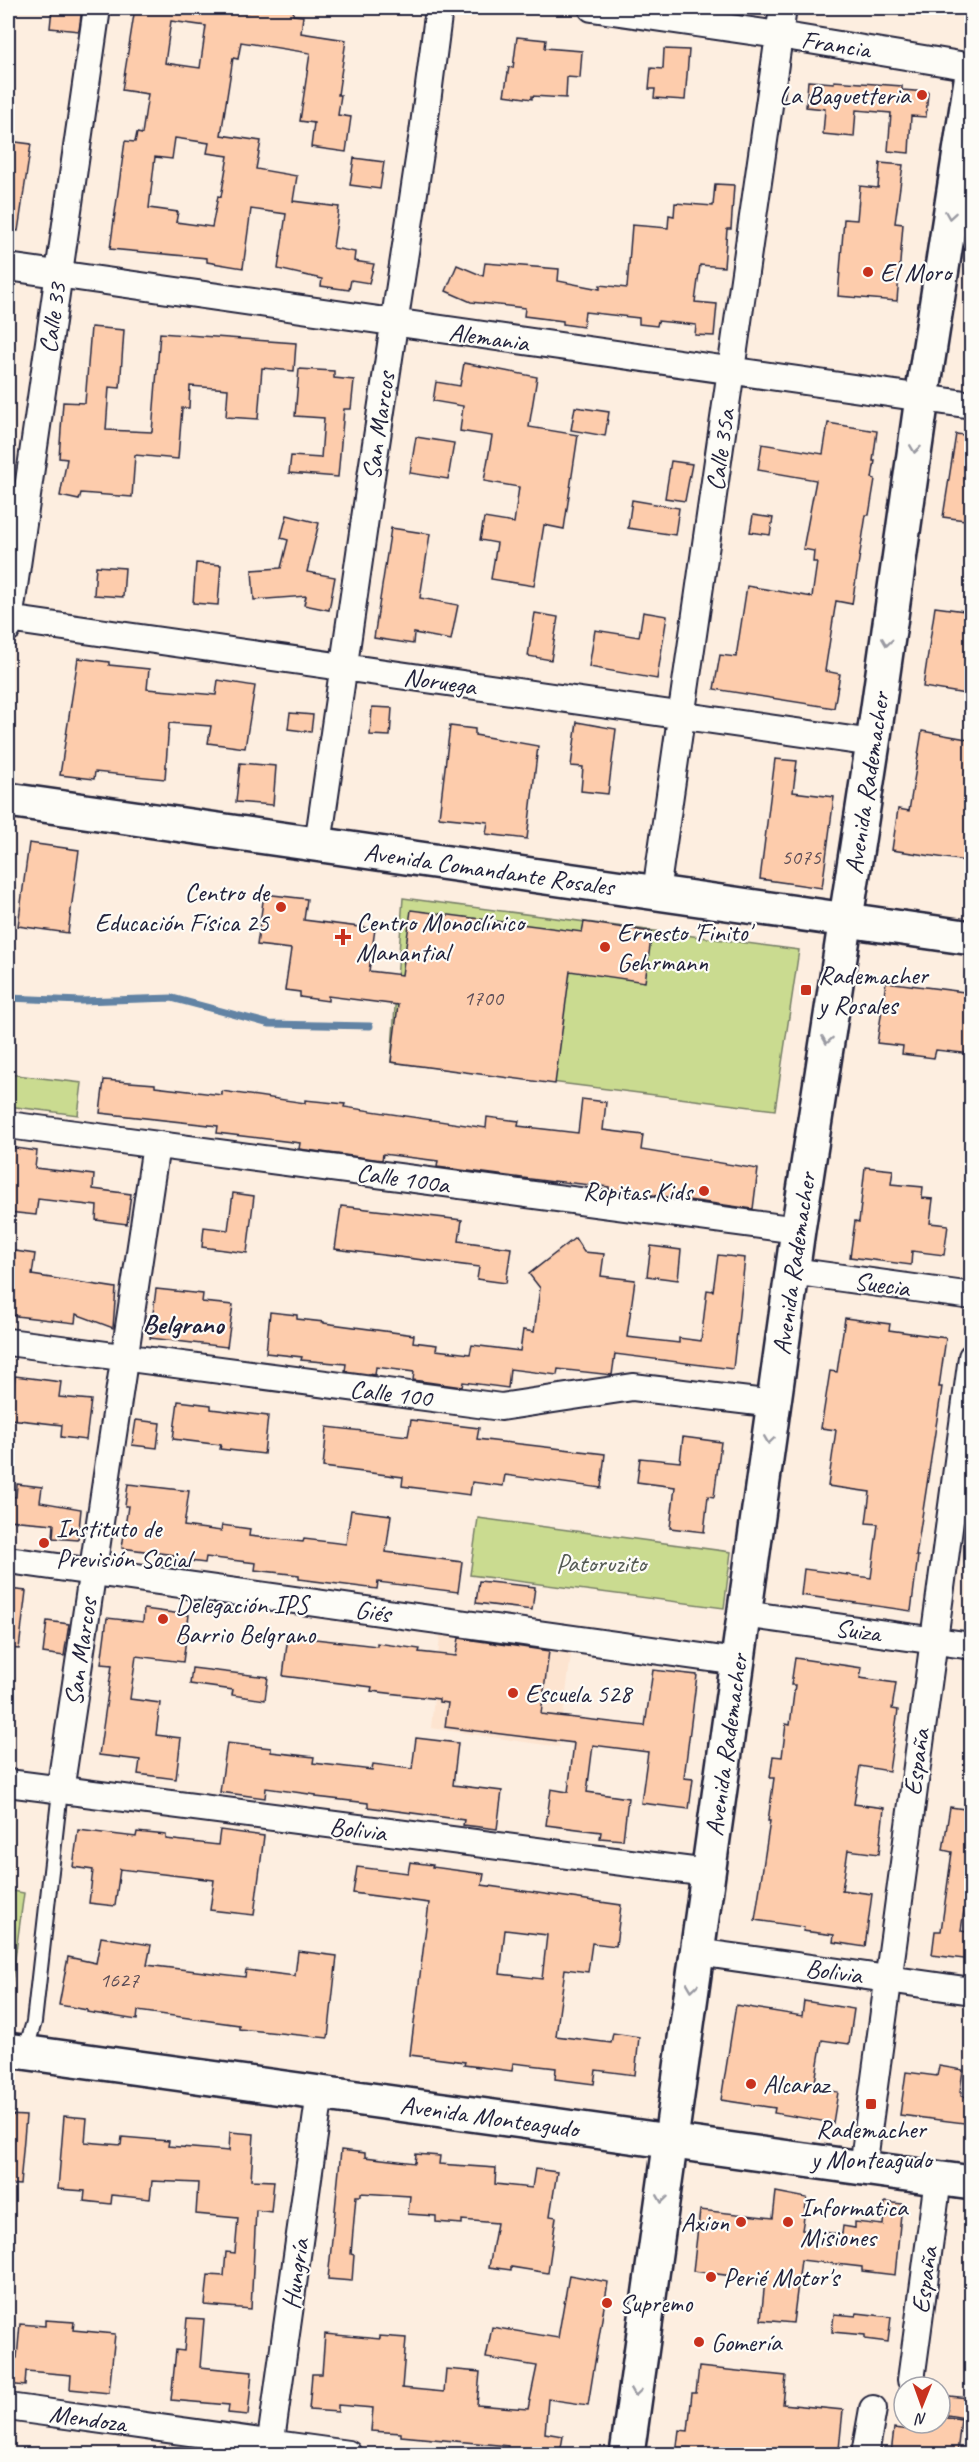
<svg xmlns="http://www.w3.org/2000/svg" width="979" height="2462" viewBox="0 0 979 2462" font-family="Caveat,sans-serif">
<rect width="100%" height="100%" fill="#fdeee0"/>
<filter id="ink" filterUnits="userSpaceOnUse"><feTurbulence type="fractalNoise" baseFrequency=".0167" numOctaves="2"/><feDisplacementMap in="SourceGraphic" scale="12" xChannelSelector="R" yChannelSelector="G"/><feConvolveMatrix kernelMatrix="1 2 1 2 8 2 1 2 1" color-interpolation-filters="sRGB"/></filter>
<g filter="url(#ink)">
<path fill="#fde4d0" d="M441,1626L572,1647L559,1747L431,1728Z"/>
<path fill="#cadb90" stroke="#767e66" stroke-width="1.5" d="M403,898L799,950L775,1110L391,1062Z
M8,1074L82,1083L78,1115L8,1106Z
M478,1518L731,1552L724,1608L470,1575Z
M8,1890L24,1893L10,1995H8Z"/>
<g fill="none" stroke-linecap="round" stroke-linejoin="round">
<path stroke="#6283a4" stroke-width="7" d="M8,998L81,1001L172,998L270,1024L370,1026"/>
</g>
<path fill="#fdccac" stroke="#22223b" stroke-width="1.5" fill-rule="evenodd" d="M52,8H82L79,31L50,28Z
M135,8H217L249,12L250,8H294L293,15L303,16L301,33L346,40L338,95H341L338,115L351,117L346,152L311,147L314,123L300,121L310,53L241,42L238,59L233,58L221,135L261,141L256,169L297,176L293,201L339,207L333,248L355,252L354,261L374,264L369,283L351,280L349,290L321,286L322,279L278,269L286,214L251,209L243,268L207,262V258L110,249L125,141L135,142L137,133L142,134L148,94L122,90ZM171,21L206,26L200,68L165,63ZM175,138L209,143L207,153L228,156L221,197L218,196L212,227L176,222L178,212L149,208L155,157L172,159Z
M517,37L546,40L545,48L582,51L580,78L567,77L566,98L532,96V99L504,95L509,67L513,68Z
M664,49L689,50L685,100L654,98L655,89H649L651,68L663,69Z
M808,81L834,83V81L902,86V90L928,92L926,117L911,116L909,153L888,151L891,113L856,110L854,137L823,134L825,109L806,107Z
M8,141L31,144L18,231L8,230Z
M354,158L384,162L380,189L350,185Z
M880,163L903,165L895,223L903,224L897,301L838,296L844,219L857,220L860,186L878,188Z
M715,184L734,185L731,229H727L724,267L700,265L695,302L717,304L714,336L695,335L696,325L658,321L657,326L639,324V318L585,312L583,327L563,324V321L524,316L525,308L471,302L446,291L457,265L483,276L485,263L559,269L558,281L600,289V285L627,288L632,225L668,228L669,215L674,216L675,203L713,206Z
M91,327L124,330L120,388L109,387L106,430L152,432L160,333L296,343L294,371L262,368L258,419L226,417L228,389L190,386L189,408H182L178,459L135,455L132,497L81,493L79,500L60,496L67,459L59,458L63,402L85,403Z
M464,363L537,377L529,427L578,435L564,529L544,525L534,586L491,579L497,543L480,540L484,518L514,523L519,487L484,481L492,436L460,431L463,406L433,401L436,382L460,386Z
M299,369L334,371V378L354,380L351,409H344L338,477L289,473L291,456L321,458L324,418L295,416Z
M575,407L609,412L605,436L571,430Z
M828,423L877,431L873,461H875L872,478L875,479L869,515H866L852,604L836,601L825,671L840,674L834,708L714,689L720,655L736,657L747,586L812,597L817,562H813L814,551L803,549L816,480L758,470L762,444L823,454Z
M956,434L972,436V521L943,517Z
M416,437L454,443L448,479L410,473Z
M671,461L692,464L685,501L665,498Z
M632,500L679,508L675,535L628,528Z
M287,515L319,523L307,572L335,577L329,610L304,605L306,596L254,600L252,570L281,568L288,540L281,538Z
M753,515L773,518L770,535L750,532Z
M391,528L430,534L420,598L458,605L451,640L414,633L413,644L374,638Z
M196,563L221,565L218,605L193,603Z
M96,566L125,568L123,597L94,595Z
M935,607L972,612V695L923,687Z
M643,612L667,616L657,679L589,667L595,630L639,637Z
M535,613L558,617L551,660L528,656Z
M78,658L109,662V665L149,669L147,689L216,695L218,680L255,686L245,748L208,743L211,726L169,723L165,779L95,772L94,779L60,775Z
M372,707L392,708L390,736L370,735Z
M290,713L313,715L311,732L288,729Z
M577,722L616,729L608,794L581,791L583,767L571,766Z
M450,726L475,729V735L538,746L527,839L486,834L488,822L439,817Z
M922,731L972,740V862L892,850L898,809L909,811Z
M775,759L797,761L793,792L834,797L822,888L760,879Z
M240,763L276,766L273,805L236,802Z
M29,843L79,850L68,933L18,926Z
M264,894L307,899L304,920L375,929L369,971L402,975L411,910L582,932L584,922L652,932L645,982L570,971L555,1084L391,1062L398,1005L328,996V1001L300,997V992L285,990L291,949L257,945Z
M886,982L972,993V1054L936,1050L934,1058L902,1054L903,1046L877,1043Z
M104,1080L155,1084V1087L222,1095V1091L305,1103V1100L345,1104L344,1107L486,1128L487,1117L519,1121L518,1126L578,1133L582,1099L606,1102L603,1130L643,1135L641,1150L758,1169L753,1209L609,1189V1187L554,1181V1182L437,1167L438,1161L383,1154L382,1160L299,1149L300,1143L217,1133L218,1126L100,1113Z
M8,1147L37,1151L35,1168L94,1175L93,1189L131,1194L127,1224L96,1220L97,1206L38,1199L36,1215L8,1212Z
M865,1167L893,1170L891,1184L923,1187L922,1198L933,1199L930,1223L948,1225L944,1255L912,1251L911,1265L850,1257L855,1221L859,1222Z
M233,1193L254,1196L247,1253L202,1247L204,1227L228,1230Z
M341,1206L462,1220L459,1241L511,1248L506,1283L477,1279L479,1267L335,1249Z
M575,1238L584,1252L604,1254L601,1276L635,1280L627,1337L679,1343V1338L701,1341L707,1290L713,1291L718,1255L745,1258L733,1369L615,1354L612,1375L558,1369L557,1375L510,1369L508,1388L463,1382L462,1387L413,1380L414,1372L376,1367L375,1375L345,1371L346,1364L301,1360L302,1357L266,1353L270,1312L297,1315V1319L324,1322V1323L414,1335L413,1342L437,1345L436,1350L470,1354L472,1345L520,1351L523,1330L534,1332L540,1288L529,1274Z
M651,1246L681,1250L678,1280L647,1276Z
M8,1250L35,1254L32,1275L116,1288L113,1328L76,1314L75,1323L8,1315Z
M156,1289L203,1294L202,1302L233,1305L227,1347L150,1338Z
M845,1318L890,1324L889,1330L946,1338L939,1387H942L916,1556H918L911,1611L801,1595L804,1569L871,1578L878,1524L866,1523L870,1492L828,1486L836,1430L821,1428L830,1371L837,1372Z
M15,1376L61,1382L59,1397L91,1400L86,1440L61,1437L62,1425L10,1419Z
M178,1401L211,1405V1409L268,1416L264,1454L220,1449L221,1445L173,1439Z
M136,1420L160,1423L157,1448L132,1445Z
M411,1420L479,1428L477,1439L605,1454L601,1488L505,1475L503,1486L472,1482L470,1495L402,1486L403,1477L323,1467L327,1427L408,1436Z
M683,1437L721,1442L714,1497L708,1496L704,1532L670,1528L675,1487L637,1482L640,1458L680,1462Z
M17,1484L42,1487L40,1502L81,1509L78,1540L53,1538L54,1524L8,1520V1496L16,1497Z
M128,1484L189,1491L184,1526L221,1531L222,1525L250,1529L249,1536L303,1542L304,1539L346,1544L351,1510L391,1515L386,1552L462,1562L458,1592L378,1582L377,1589L299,1579V1575L255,1570L256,1563L206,1557L205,1563L174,1559V1555L122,1548L128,1506H125Z
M479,1581L535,1587L532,1610L476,1603Z
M8,1589L26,1591L19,1649L8,1648Z
M144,1609L189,1615L183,1662L136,1656L130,1699L160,1703L156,1735L181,1738L176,1779L138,1774L140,1760L99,1755L112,1665L101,1664L107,1618L143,1622Z
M47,1621L69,1624L64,1656L43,1653Z
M288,1636L377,1646V1643L420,1649L419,1652L456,1656L459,1638L549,1651L541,1714L645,1726L653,1670L697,1675L684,1778L693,1779L689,1809L641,1803L648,1752L593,1745L587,1792L628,1798L623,1840L600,1838L601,1832L546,1825L551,1789L568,1792L574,1743L445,1727L448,1703L439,1702V1699L371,1691L372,1687L283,1676Z
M795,1658L862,1668L860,1678L896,1683L892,1709L898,1710L889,1771L860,1766L854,1804L884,1808L879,1854L848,1850L842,1890L872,1894L865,1947L833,1942L834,1935L803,1931L804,1927L755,1920L770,1821H768L774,1778H770L773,1756L782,1757L786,1724L790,1725L795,1685H791Z
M192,1668L268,1677L265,1700L232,1695L233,1690L190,1684Z
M416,1738L458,1743L453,1785L502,1791L497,1829L463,1825L464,1820L368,1807V1803L316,1797V1795L266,1788L265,1798L220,1792L227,1743L271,1748V1752L314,1757L313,1763L372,1770L373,1764L412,1769Z
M950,1807L972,1810V1889H967L961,1931L972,1933V1960L932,1955L935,1931H941L952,1852L943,1850Z
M78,1830L136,1837L137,1832L166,1835V1839L218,1845L220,1830L264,1836L254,1915L210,1910L214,1880L120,1869L115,1906L89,1903L93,1870L73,1867Z
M410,1862L433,1865L432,1867L484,1874L482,1885L621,1905L616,1946L592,1943L588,1972L565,1969L556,2036L611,2043L613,2033L639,2037L635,2075L596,2070L594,2084L555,2079L556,2068L513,2063L512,2071L464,2065L465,2062L410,2055L429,1903L353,1893L357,1867L408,1873ZM505,1930L547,1935L542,1979L500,1974Z
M101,1937L151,1945L147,1965L245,1977L246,1970L295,1976L298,1951L337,1956L328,2038L239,2029V2025L138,2011L137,2020L87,2012V2010L59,2005L68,1957L96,1963Z
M804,2001L854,2009L849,2044L822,2040L814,2088L838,2092L833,2123L774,2113L775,2108L721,2100L736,2005L802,2016Z
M939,2066L963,2070L960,2092H962L961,2096L972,2098V2124L900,2115L906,2072L937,2076Z
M8,2115L26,2116L20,2185L8,2184Z
M64,2116L87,2118L85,2142L121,2145L122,2137L169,2141L168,2146L229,2151L230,2132L254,2134L251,2180L274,2181L271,2212L256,2210L251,2309L205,2305L208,2275L224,2276L226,2252L235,2253L238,2218L196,2214L198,2183L152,2181L150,2199L112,2195L111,2204L84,2201L85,2191L58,2189Z
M341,2150L365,2153V2157L415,2163L416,2154L440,2156L439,2164L496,2168L495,2184L532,2188L535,2169L557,2172L550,2216L556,2217L548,2273L511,2267V2270L489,2267L497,2223L462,2220V2224L436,2222V2216L408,2214L410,2196L361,2193V2196H356L351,2254L354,2255L352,2281L328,2279Z
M776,2192L807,2198L802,2230L842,2234L843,2226L855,2228V2222L883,2225L885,2202L902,2204L895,2275L862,2271V2267L801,2260L793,2323L761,2320L765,2280L693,2271L700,2210L773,2218Z
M569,2275L608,2282L588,2405L548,2399L545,2433L563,2436L560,2454H522L507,2452L508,2446L401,2436V2433L371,2431L373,2408L338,2405V2412L309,2410L312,2374H322L325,2334L380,2339V2336L406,2338L402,2388L444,2392L446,2369L480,2372L477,2405L528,2409L537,2366L486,2358L492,2327L558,2338Z
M857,2313L891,2317L888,2342L865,2339V2335L832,2332L834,2314L856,2316Z
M187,2318L204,2319L200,2367L252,2372L248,2415L228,2413L229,2405L171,2400L176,2350L184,2351Z
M45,2320L74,2322L73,2330L115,2334L109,2393L70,2389L71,2375L38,2372L26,2371L25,2386L8,2384V2357L17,2358L20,2324L45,2326Z
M699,2367L786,2376L783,2404L843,2410L839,2449H836V2454H676L679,2430L688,2431L692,2393H696Z
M949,2396L968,2398L965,2418L947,2415Z
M940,2416L961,2419L957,2454H891L894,2428L927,2432L928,2423H940Z"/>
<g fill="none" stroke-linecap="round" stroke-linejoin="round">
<g stroke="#22223b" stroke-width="18">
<path id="service" d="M25,2052L34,2022L60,1791"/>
</g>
<g stroke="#22223b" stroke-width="30">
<path id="minor" d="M592,8L779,35L972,67
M8,267L972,405
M8,619L873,743
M8,628L97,8
M318,844L371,477L423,133L439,8
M656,892L783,8
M8,1125L798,1230
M792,1271L972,1296
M8,1342L501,1407L633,1387L774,1404
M8,1560L738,1662
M744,1614L972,1646
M8,1783L708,1873
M60,1791L156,1145
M697,1952L972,1991
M863,2168L972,1357
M911,2380L938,2179
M8,2407L348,2454
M269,2454L320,2093
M865,2454L873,2409"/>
</g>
<g stroke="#22223b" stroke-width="38">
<g id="secondary">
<path id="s1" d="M8,800L972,938"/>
<path id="s2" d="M8,2050L972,2183"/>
</g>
</g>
<g stroke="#22223b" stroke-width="38">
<g id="primary">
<path id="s3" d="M627,2454L798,1230L873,743L922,398L972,74"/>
</g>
</g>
<use href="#service" stroke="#fdfcf7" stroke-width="14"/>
<use href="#minor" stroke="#fdfcf7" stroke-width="26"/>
<use href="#secondary" stroke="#fdfcf7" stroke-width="33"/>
<use href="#primary" stroke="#fdfcf7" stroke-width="33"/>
</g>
<defs><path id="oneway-chevron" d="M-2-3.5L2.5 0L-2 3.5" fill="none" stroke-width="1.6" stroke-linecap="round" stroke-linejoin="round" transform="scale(1.5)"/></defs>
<g stroke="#9a9aa2">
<use href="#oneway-chevron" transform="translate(950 215) rotate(99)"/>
<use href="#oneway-chevron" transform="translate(915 449) rotate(98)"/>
<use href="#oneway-chevron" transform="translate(887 642) rotate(98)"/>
<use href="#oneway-chevron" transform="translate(827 1040) rotate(99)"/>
<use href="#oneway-chevron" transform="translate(769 1440) rotate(98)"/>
<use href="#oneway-chevron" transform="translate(692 1987) rotate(98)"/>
<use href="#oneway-chevron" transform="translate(662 2199) rotate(98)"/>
<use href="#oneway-chevron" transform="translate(636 2392) rotate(98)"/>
</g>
</g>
<g fill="#c8321e" stroke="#fdfcf7" stroke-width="2">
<circle cx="922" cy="95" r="6"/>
<circle cx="868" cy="272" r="6"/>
<circle cx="281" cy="907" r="6"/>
<path d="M340 928h6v6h6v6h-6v6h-6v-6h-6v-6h6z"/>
<circle cx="605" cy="947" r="6"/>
<rect x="800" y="984" width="12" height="12" rx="3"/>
<circle cx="704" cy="1191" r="6"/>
<circle cx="44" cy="1543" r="6"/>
<circle cx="163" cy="1619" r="6"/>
<circle cx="513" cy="1693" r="6"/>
<circle cx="751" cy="2084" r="6"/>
<rect x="865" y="2098" width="12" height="12" rx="3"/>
<circle cx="741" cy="2222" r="6"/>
<circle cx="788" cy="2222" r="6"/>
<circle cx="711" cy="2277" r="6"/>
<circle cx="607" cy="2303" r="6"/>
<circle cx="699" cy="2342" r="6"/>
</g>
<g text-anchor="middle" stroke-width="4.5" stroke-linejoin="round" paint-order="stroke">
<g font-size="22" fill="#594c57">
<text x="801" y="864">5075</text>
<text x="483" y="1005">1700</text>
<text x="119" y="1987">1627</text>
</g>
<g font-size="26" fill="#22223b" stroke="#fdfcf7">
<text transform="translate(836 44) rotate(9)" y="9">Francia</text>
<text transform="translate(52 318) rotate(-82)" y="9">Calle 33</text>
<text transform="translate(489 337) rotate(8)" y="9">Alemania</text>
<text transform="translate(378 426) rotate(-82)" y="9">San Marcos</text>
<text transform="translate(720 450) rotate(-82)" y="9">Calle 35a</text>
<text transform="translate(440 681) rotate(8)" y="9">Noruega</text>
<text dy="9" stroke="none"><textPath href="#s3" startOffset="1688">Avenida Rademacher</textPath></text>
<text dy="9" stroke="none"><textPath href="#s1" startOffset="486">Avenida Comandante Rosales</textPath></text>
<text transform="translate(403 1178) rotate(8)" y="9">Calle 100a</text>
<text dy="9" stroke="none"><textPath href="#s3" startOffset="1202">Avenida Rademacher</textPath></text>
<text transform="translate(882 1284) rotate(8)" y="9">Suecia</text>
<text transform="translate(391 1393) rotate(7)" y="9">Calle 100</text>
<text transform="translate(373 1611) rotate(8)" y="9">Giés</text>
<text transform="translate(858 1630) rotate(8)" y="9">Suiza</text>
<text transform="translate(80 1652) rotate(-82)" y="9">San Marcos</text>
<text dy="9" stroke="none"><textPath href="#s3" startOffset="716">Avenida Rademacher</textPath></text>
<text transform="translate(916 1762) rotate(-82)" y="9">España</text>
<text transform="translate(358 1829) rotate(7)" y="9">Bolivia</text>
<text transform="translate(834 1971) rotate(8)" y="9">Bolivia</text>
<text dy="9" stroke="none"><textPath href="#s2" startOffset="486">Avenida Monteagudo</textPath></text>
<text transform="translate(295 2274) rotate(-82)" y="9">Hungría</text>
<text transform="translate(924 2280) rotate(-82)" y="9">España</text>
<text transform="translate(88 2418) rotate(8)" y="9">Mendoza</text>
</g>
<g font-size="26" fill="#22223b" stroke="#fdfcf7" text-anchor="start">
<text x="910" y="104" text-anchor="end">La Baguetteria</text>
<text x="880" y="281">El Moro</text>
<text x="269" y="901" text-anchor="end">Centro de<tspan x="269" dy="30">Educación Física 25</tspan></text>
<text x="356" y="931">Centro Monoclínico<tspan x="356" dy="30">Manantial</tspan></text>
<text x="617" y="941">Ernesto 'Finito'<tspan x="617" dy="30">Gehrmann</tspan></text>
<text x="818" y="984">Rademacher<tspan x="818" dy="30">y Rosales</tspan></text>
<text x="692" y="1200" text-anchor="end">Ropitas Kids</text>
<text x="56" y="1537">Instituto de<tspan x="56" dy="30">Previsión Social</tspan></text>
<text x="175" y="1613">Delegación IPS<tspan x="175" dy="30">Barrio Belgrano</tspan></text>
<text x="525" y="1702">Escuela 528</text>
<text x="763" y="2093">Alcaraz</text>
<text x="871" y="2138" text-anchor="middle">Rademacher<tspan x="871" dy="30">y Monteagudo</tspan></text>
<text x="800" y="2216">Informatica<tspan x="800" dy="30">Misiones</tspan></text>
<text x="729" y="2231" text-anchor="end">Axion</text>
<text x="723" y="2286">Perié Motor's</text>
<text x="619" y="2312">Supremo</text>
<text x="711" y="2351">Gomería</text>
</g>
<g font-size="26" fill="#545a54" stroke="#fdfcf7">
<text x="601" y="1572">Patoruzito</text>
</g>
<g font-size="27" font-weight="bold" fill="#22223b" stroke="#fdfcf7">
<text x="183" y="1333">Belgrano</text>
</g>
</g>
<rect width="979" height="2462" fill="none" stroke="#fdfcf7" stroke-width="30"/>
<rect x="15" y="15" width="949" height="2432" fill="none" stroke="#22223b" stroke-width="2" filter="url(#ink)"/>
<g transform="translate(922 2405) rotate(181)"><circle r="28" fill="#fdfcf7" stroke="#a5a5ac" stroke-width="1.5"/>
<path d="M0-4.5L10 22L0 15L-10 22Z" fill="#c8321e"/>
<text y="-9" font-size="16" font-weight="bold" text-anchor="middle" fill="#22223b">N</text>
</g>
</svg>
